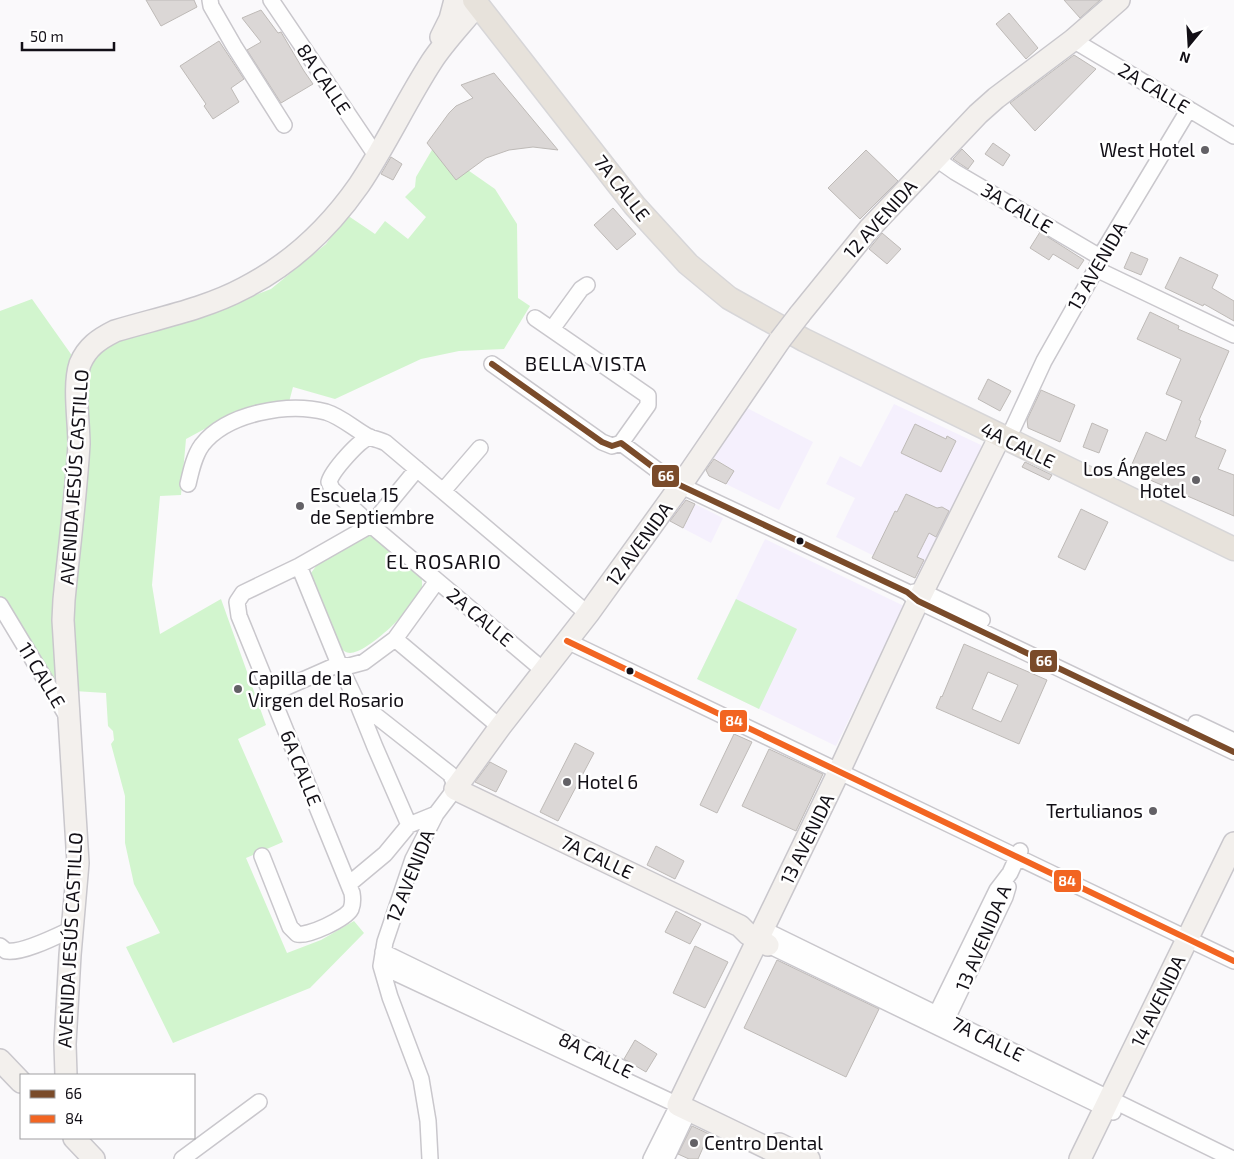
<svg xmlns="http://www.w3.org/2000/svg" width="1234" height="1159" viewBox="0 0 1234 1159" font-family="'Exo 2',sans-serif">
<rect width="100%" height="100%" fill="#faf9fb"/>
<path fill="#f5f0fd" d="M894,404L981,445L982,449L922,572L914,576L836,537L855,498L826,484L840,456L861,467Z
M747,408L813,442L779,510L726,484L734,471L714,458Z
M685,499L723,518L711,543L669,521Z
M765,539L904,606L836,746L697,679Z"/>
<path fill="#d2f5ce" d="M436,143L452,159L495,189L517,224L518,298L530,306L504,349L459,351L421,359L335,399L293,387L289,402L236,412L186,439L181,495L160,496L152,585L160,634L221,599L266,725L238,739L283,842L246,858L287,953L321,940L354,921L364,933L310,988L173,1043L126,947L160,933L134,884L125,843V796L111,744L114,740L113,731L108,726L106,693L58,690L0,596V311L32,299L73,357L99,351L116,341L203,315L271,289L326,244L347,215L375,234L385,221L408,239L426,217L405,197L415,187L416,177Z
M370,535L376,536L421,575C422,580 423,585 421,590C415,607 368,653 350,653C346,653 343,650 340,648L311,580V573L319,562L365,536Z
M736,599L797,629L759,709L697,679Z"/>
<path fill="#dbd7d6" stroke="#bebab7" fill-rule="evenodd" d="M146,0H194L197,7L161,26Z
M1064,0H1100L1080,18Z
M261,10L278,33L281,32L304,71L313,84L281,103L247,50L261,42L242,18Z
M1009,13L1038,48L1026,59L996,24Z
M219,41L244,79L231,88L239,102L213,119L204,106L206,104L180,66Z
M1074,55L1096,69L1035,131L1010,103Z
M494,73L558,150L533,147L509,150L486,158L456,180L427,143L449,113L456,106L473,98L461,85Z
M993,143L1010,155L1003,166L985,154Z
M962,149L974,161L968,169L953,159Z
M866,150L898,181L860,219L828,188Z
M391,157L402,164L393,180L381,174Z
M613,208L636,234L617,250L594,225Z
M1040,232L1084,260L1078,269L1053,254L1049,260L1030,248Z
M882,233L901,249L887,264L869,249Z
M1131,252L1148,259L1141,275L1124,268Z
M1180,257L1218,275L1212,288L1234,301V321L1204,304L1203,306L1165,288Z
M1150,312L1179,326L1178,329L1229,351L1199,420L1201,421L1195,437L1226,450L1218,469L1234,475V516L1129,471L1146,432L1166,441L1182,401L1166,394L1181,359L1137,339Z
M988,379L1011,391L1000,411L978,399Z
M1041,390L1075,405L1060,442L1028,428L1027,420Z
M1092,423L1108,430L1099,453L1083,447Z
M915,424L946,439L947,436L956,441L941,472L901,453Z
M714,459L734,471L726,484L709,476L706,470Z
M1025,462L1052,475L1049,480L1022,467Z
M906,494L937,508L942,507L949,511L936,537L929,533L917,557L924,560L915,578L872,558L895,511L897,512Z
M686,500L695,504L683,528L670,521Z
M1081,509L1108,522L1085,570L1058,557Z
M964,644L1047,680L1019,744L936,708L941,696L942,697ZM988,672L1018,685L1001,722L972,709Z
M734,734L752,742L717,813L700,805Z
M575,743L594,753L558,821L540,812Z
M769,749L823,774L796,831L742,806Z
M490,762L507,771L496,792L475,782Z
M656,846L684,861L675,879L647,865Z
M676,911L701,924L690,944L665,932Z
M695,946L728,962L705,1008L673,993Z
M777,960L879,1009L846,1077L744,1028Z
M635,1040L657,1054L646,1072L624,1059Z
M692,1126L709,1134L698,1159H689L678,1154Z"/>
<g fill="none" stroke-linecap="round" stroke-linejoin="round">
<g stroke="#c9c7cc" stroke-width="18">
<path id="street" d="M210,0L211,6L234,46L284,125
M271,0L377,157
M1073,40L1234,136
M935,158L955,172L1100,257
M1096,269L1234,335
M535,318L648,396V405L621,443
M552,329L581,289L587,285
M492,364L602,442L612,446L621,443L673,482L907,592L918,601L1234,752
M1013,428L1044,361L1096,269L1100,257L1189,109
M370,437C359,440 332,471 329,482L332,489L371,525L543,670
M188,484C191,471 194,456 202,445C227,413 288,402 326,412C342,417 354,429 369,437C374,439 381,440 386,443L588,614
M443,491L480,448
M299,566L339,664L356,700L375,747L409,825
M914,592H923L982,620
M0,605L68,718
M395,639L500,727
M567,641L1234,961
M271,694L339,664L349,666L364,662L395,639L437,581
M356,700L450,774L453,780L455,789L436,814L413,859L385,942L381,966L390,997L421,1079L428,1121L430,1159
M1196,723L1234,741
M262,856L290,927L297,934C307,937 346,919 351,909C353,904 353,899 352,893L239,616L237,602L243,593L299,566L371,525L417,469
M349,884L385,854L409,825L436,814
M773,934L1233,1159
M768,945L1113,1112
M0,946L6,951C22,954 57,936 72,929
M383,952L624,1069
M381,966L678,1105L651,1159
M933,1021L997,890L1010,873L1020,851
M943,1027L1005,897L1008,887
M182,1159L259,1102
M666,1159L689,1110"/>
</g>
<g stroke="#c9c7cc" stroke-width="24">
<path id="secondary" d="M441,37L450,19L455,0
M800,314L869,229L978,114L996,98L1073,40L1119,0
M768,945L748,934L740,926L455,789L500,727L588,614L681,485L780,340
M0,1060L21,1082
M66,1075L65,1044L70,955L78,863L63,620L64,600C69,549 76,496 79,444C79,422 73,385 80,364C87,347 99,339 115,331C158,318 205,309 244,288C291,264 329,228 359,185C386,145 406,101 432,61C445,41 463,23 477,5
M74,1138L94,1159
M779,1144L809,1159
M790,1159L678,1105L842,765L918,601L1000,436
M1080,1159L1234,843"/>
</g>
<g stroke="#d7d6d8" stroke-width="25">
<path id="primary" d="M474,0L635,206L688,264L729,298L804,340L1234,549"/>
</g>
<use href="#street" stroke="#fefefe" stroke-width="15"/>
<use href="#secondary" stroke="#f3f0ed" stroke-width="21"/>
<use href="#primary" stroke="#e7e2db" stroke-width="22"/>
<g stroke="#c9c7cc" stroke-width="24" stroke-linecap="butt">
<path id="secondary-bridge" d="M780,340L800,314"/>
</g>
<use href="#secondary-bridge" stroke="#f3f0ed" stroke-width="21"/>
<g stroke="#fff" stroke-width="10">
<path id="bus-1" d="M492,364L602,442L612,446L621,443L673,482L907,592L918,601L1234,752"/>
</g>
<g stroke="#fff" stroke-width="10">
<path id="bus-2" d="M567,641L1234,961"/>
</g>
<use href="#bus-1" stroke="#7a4b2a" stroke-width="6"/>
<use href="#bus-2" stroke="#f26522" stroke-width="6"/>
</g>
<g fill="#636166" stroke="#fff" stroke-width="2">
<circle cx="1205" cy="150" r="5"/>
<circle cx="1196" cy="480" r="5"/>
<circle cx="300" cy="506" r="5"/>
<circle cx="238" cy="689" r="5"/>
<circle cx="567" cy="782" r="5"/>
<circle cx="1153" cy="811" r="5"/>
<circle cx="694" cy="1143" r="5"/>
</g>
<g fill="#120f16" stroke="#fff" stroke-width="2">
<circle cx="800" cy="541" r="4.5"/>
<circle cx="630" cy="671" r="4.5"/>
</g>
<g text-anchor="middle" stroke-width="5" stroke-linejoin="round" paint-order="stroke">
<g font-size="19" fill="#120f16" stroke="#fff">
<text transform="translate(324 79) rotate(56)" y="7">8A CALLE</text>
<text transform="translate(1154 88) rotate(31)" y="7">2A CALLE</text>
<text transform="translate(622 188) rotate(52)" y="7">7A CALLE</text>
<text transform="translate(1017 208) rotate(31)" y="7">3A CALLE</text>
<text transform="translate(880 219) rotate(-48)" y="7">12 AVENIDA</text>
<text transform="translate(1097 266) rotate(-60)" y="7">13 AVENIDA</text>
<text transform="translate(1018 445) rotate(26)" y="7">4A CALLE</text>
<text transform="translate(74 477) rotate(-86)" y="7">AVENIDA JESÚS CASTILLO</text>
<text transform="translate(639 544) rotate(-54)" y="7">12 AVENIDA</text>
<text transform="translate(480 617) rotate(40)" y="7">2A CALLE</text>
<text transform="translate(42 675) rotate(59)" y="7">11 CALLE</text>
<text transform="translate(301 768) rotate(68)" y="7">6A CALLE</text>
<text transform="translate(807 839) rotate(-64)" y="7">13 AVENIDA</text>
<text transform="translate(597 857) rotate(25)" y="7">7A CALLE</text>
<text transform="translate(410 876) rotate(-68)" y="7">12 AVENIDA</text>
<text transform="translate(983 938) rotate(-67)" y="7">13 AVENIDA A</text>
<text transform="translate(70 940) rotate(-87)" y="7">AVENIDA JESÚS CASTILLO</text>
<text transform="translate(1158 1001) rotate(-64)" y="7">14 AVENIDA</text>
<text transform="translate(988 1039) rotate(26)" y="7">7A CALLE</text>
<text transform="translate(596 1055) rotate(26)" y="7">8A CALLE</text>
</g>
<g font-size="19" fill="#120f16" stroke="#fff" text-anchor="start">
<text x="1195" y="157" text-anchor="end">West Hotel</text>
<text x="1186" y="476" text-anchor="end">Los Ángeles<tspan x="1186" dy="22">Hotel</tspan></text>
<text x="310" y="502">Escuela 15<tspan x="310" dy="22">de Septiembre</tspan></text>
<text x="248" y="685">Capilla de la<tspan x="248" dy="22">Virgen del Rosario</tspan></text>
<text x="577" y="789">Hotel 6</text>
<text x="1143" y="818" text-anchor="end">Tertulianos</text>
<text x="704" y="1150">Centro Dental</text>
</g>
<g font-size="20" letter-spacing="1" fill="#120f16" stroke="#fff">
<text x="586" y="371">BELLA VISTA</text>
<text x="444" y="569">EL ROSARIO</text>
</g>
</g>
<g stroke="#fff" stroke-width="2">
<rect x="651" y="464" width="29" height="24" rx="5" fill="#7a4b2a"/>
<rect x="1029" y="649" width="29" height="24" rx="5" fill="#7a4b2a"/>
<rect x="719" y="709" width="29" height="24" rx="5" fill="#f26522"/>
<rect x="1053" y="869" width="29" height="24" rx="5" fill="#f26522"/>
</g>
<g font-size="14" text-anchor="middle" font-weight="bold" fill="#fff">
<text x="666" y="481">66</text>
<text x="1044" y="666">66</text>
<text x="734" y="726">84</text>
<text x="1067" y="886">84</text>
</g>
<rect x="20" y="1074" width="175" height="65" fill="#ffffff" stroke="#a09fa2"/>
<rect x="30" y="1090" width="25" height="8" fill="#7a4b2a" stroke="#a09fa2"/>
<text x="65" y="1099" font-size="15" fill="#120f16">66</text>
<rect x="30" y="1115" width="25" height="8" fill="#f26522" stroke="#a09fa2"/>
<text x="65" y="1124" font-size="15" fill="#120f16">84</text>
<g transform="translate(1189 45) rotate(198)" stroke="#ffffff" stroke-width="4" paint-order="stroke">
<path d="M0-4L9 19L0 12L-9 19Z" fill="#120f16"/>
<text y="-8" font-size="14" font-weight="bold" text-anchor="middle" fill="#120f16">N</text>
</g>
<path d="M22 42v8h92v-8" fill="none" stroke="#120f16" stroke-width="2.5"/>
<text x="30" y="42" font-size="15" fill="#120f16" stroke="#ffffff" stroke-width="4" paint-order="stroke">50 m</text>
</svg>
